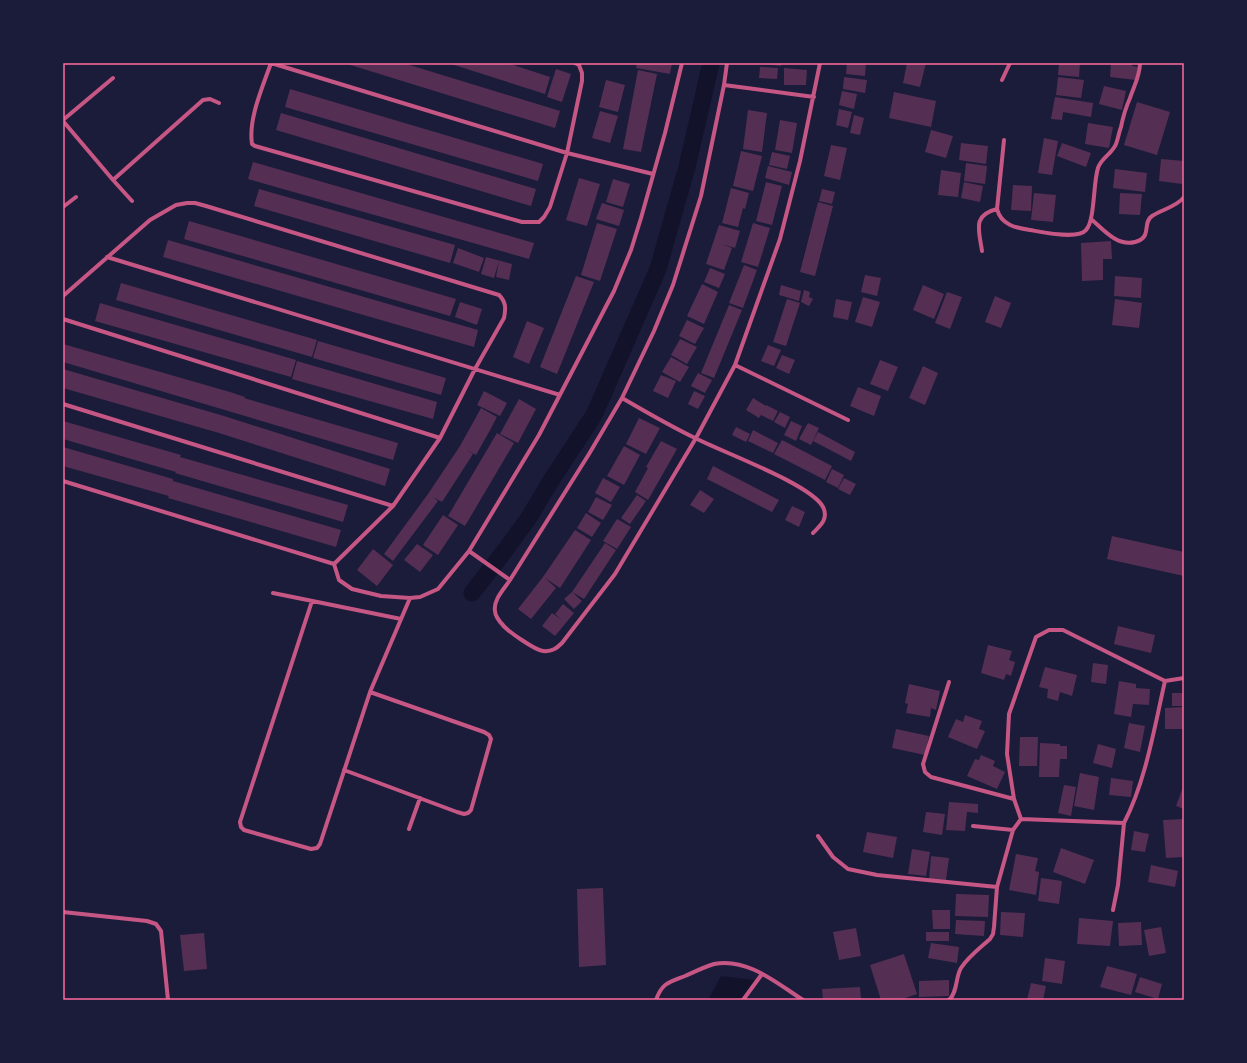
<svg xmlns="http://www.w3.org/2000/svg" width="1247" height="1063" viewBox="0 0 1247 1063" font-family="Montserrat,sans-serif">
<rect width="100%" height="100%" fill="#1b1b3a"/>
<path fill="#12122b" d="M721,976L755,980L741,1000H708Z"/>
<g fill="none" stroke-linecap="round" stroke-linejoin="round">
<path stroke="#12122b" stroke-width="17" d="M472,593L503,553L528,519L552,479L594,415L658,269L687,167L711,63"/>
</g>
<path fill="#542f53" d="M344,63H403L560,111L555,128Z
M448,63H507L550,77L545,94Z
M637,63H672L670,74L636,68Z
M764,63H781V66L764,64Z
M847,63H866L865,76L846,74Z
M907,63H926L920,87L903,83Z
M1059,63H1080L1079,77L1058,75Z
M1111,63H1132V66L1138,67L1136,80L1110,77Z
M760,67L778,68L777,79L759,78Z
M784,68L807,70L806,85H784Z
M556,69L571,74L562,102L547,97Z
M638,70L657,74L641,152L623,149Z
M844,77L867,80L865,93L843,89Z
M1058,77L1084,80L1081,98L1056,95Z
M606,80L625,85L618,112L599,107Z
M1104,86L1126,91L1122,110L1099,104Z
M290,89L543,164L538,181L285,107Z
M842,91L857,94L854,109L839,105Z
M894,92L936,101L931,127L889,118Z
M1055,97L1093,103L1091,117L1063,112L1062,120L1051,119Z
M1137,102L1170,112L1157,155L1124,145Z
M839,109L852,112L848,128L836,125Z
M748,110L767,113L762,152L743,149Z
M600,111L618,116L610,143L592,138Z
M281,113L536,189L531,206L276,130Z
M854,115L864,118L860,135L850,133Z
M780,120L797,123L792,153L775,150Z
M1088,123L1113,127L1109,148L1085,144Z
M931,130L953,136L946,158L925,152Z
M1044,138L1058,141L1052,175L1038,173Z
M961,143L988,146L986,164L959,160Z
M1062,143L1091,153L1086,167L1057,156Z
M831,145L847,148L840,180L824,176Z
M741,151L762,156L753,191L733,186Z
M772,152L790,156L787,169L769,165Z
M1161,159L1184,161L1182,184L1159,181Z
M253,162L534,243L529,259L248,179Z
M966,163L987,166L985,184L964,181Z
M768,166L792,172L789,185L765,178Z
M1115,169L1147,173L1145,192L1113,188Z
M941,170L961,173L958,197L938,195Z
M579,178L600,184L587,226L566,220Z
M613,179L630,184L623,207L606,202Z
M766,182L782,186L772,225L756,221Z
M964,182L983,186L980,202L961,198Z
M1013,185L1032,186L1031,211L1011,210Z
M731,188L749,193L745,209L743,208L738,227L722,223Z
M259,189L455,245L450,263L254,206Z
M822,189L835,192L832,204L819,201Z
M1034,193L1056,195L1053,222L1031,220Z
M1120,193L1142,194L1140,215L1119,214Z
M818,202L833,206L815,276L800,272Z
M602,203L624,210L619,226L596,219Z
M189,221L456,299L450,316L184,239Z
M597,223L617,229L600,281L581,275Z
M753,223L770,228L758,267L741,262Z
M719,225L740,231L735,248L722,244L732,248L724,270L706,264Z
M168,240L478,330L474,347L163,257Z
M1111,241L1112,259H1103V280L1082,281L1081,243Z
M458,248L484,258L479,272L453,263Z
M486,257L512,264L509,280L496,277L499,261L494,278L481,274Z
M744,265L757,270L743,308L729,303Z
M710,268L725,274L719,288L704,282Z
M865,275L881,278L877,296L861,292Z
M576,276L594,282L557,374L540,367Z
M1115,276L1142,278L1141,298L1114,296Z
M121,283L317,340L312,357L116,300Z
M702,284L718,292L704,324L687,316Z
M781,285L801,291L799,301L779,295Z
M923,285L944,294L934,319L913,310Z
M804,290L810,292L809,297L813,299L809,306L801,302Z
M947,292L962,297L950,329L935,323Z
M995,296L1011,303L1001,328L985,322Z
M863,297L880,302L872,327L855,322Z
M787,299L800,303L786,346L773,342Z
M836,299L852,302L848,320L833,317Z
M1115,299L1142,303L1139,328L1112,325Z
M460,302L482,309L477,325L455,317Z
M100,303L296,360L291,377L95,321Z
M729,305L742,310L714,378L701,373Z
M687,320L704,328L695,344L679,336Z
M527,321L544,328L529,364L513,357Z
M680,339L697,347L687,364L671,355Z
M318,341L446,378L441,395L313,358Z
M63,344L230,392L245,397L244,398L398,443L393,460L63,362Z
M768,345L781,350L774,366L761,361Z
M782,355L795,360L789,374L776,368Z
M671,357L689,367L680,382L662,372Z
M880,360L898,367L888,391L870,384Z
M297,361L437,402L433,419L292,379Z
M923,366L938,373L925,405L909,398Z
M63,369L224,416L390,469L385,486L219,433L63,388Z
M698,373L712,380L705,393L691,386Z
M661,375L676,381L668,398L653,391Z
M858,387L881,396L874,416L850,406Z
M484,391L507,403L500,416L477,405Z
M694,391L705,396L698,409L688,404Z
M753,398L766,406V405L778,411L773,421L761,415L765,408L759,418L746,410Z
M519,399L536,409L518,443L500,434Z
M481,408L497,417L489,432L476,455L467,450L473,454L442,502L433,497L438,501L393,561L384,554L428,494L460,446Z
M780,412L790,417L785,428L774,422Z
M639,418L660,428L646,454L626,444Z
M63,421L181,455L180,457L348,505L343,522L175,473L176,472L63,439Z
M791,421L802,426L796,441L784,435Z
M808,423L819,428L811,445L799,439Z
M736,427L750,434L746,442L732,435Z
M753,430L778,443L773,453L748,441Z
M818,432L855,452L851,461L813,441Z
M497,433L514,443L465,526L448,516Z
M782,440L832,466L825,480L774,454Z
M661,441L677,449L648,500L635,492L648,468L646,467Z
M624,446L640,455L624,485L607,476Z
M63,447L173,479V481L341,530L336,547L182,502L168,498L169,496L63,466Z
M713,466L779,500L772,512L707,479Z
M832,469L844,475L838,488L826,482Z
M603,478L620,487L611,502L595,493Z
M844,478L856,484L850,495L838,489Z
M700,490L714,499L704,513L690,505Z
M637,495L646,501L630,524L621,518Z
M596,497L612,505L603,520L588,512Z
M792,506L805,512L799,527L785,520Z
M586,513L601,523L592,537L577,528Z
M443,515L458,525L438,555L423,545Z
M617,519L631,527L617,549L603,541Z
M575,530L591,540L560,588L545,578L556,588L531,619L518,609L543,577Z
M1112,536L1184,552V576L1107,559Z
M605,543L616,550L584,599L572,592Z
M417,544L433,555L420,572L404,560Z
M373,549L393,565L377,586L357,570Z
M572,592L582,601L574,609L564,599Z
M563,604L574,613L555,636L542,626L552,613L562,620L555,614Z
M1118,626L1155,635L1151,653L1114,644Z
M988,645L1012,651L1009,660L1015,662L1011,676L1006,674L1004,680L981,673Z
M1093,663L1108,665L1106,684L1091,682Z
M1045,667L1077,675L1072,696L1060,692L1058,701L1047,698L1048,689L1039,687Z
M1119,681L1136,684V688L1150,689L1149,705L1133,704L1131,717L1114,714Z
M909,684L940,691L936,710L931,708L930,717L906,713L908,704L905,703Z
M1172,693H1184V706H1172Z
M1184,707V729H1165V708Z
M965,715L982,721L979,729L985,731L977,749L948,737L956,719L963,722Z
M1129,723L1145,726L1140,752L1124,748Z
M896,729L929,736L925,755L892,748Z
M1020,737H1038L1037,766H1019Z
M1040,743L1060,744V746H1067V759H1060L1059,777H1039Z
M1098,744L1116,749L1112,768L1093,763Z
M981,755L995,761L993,766L1005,772L997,789L967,776L975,759L979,760Z
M1080,773L1099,777L1094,810L1074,806Z
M1111,778L1133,781L1131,797L1109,795Z
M1184,784V809L1176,806Z
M1064,785L1076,787L1071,816L1058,813Z
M949,802L978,804V813L967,812L965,831L946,830Z
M926,812L945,814L942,835L923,832Z
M1183,819L1184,857L1166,858L1163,820Z
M1134,831L1149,834L1145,852L1131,850Z
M867,832L897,837L893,858L863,852Z
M1061,848L1094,860L1085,884L1053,872Z
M912,849L930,852L926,876L908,874Z
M1016,854L1038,858L1035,871L1039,872L1036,895L1009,890Z
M931,856L949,858L946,880L929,879Z
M1151,865L1178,871L1175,887L1148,882Z
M1041,878L1062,881L1059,904L1038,901Z
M603,888L606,965L579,967L577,889Z
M956,894L989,895L988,917L955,916Z
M932,910H950V929H933Z
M1001,912L1025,913L1023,937L1000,935Z
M1079,918L1113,921L1110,946L1077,944Z
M956,920L985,921L984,936L955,934Z
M1141,922L1142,945L1119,946L1118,923Z
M1161,927L1166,953L1149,956L1144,930Z
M856,928L861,956L839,960L833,932Z
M926,932H949V941H926Z
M204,933L207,969L184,971L180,935Z
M931,943L959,947L957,963L928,958Z
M904,954L917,994L900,1000H881L870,965Z
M1045,958L1065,961L1062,984L1042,981Z
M1107,966L1137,974L1131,995L1100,987Z
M1140,977L1162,984L1158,999L1135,992Z
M949,980V996L919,997V981Z
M1031,983L1046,986L1043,1000H1027Z
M860,987L861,1000H823L822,989Z"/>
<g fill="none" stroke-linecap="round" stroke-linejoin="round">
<path stroke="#c65784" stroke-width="4" d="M271,63C263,86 248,119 252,144L255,146L522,222H539L544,217L550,207L567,153L582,81V73L579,65L575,63
M271,63L567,153L653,174
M1002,80L1010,63
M724,85L814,97
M63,120L113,78
M63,121L113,180L132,201
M1004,140L997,209C1001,225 1016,228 1030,230C1042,232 1078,240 1086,230C1095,221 1093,183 1098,168C1101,158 1112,154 1116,144C1118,139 1119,132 1121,127C1123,117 1126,107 1130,98C1134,86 1140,76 1140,63
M113,180L203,100L210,99L219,103
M63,207L76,197
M1091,219C1103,229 1117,247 1135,242C1139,241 1143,239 1145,235C1148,228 1145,221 1152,216C1161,210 1178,206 1184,197
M982,251C979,230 972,215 997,209
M107,257L560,395
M63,296L150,220L176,205L187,203H195L206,206L499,295C506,302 506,308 504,318L475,369L440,438L393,506L334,564
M63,319L440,438
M735,365L848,420
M622,398C646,412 670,426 695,438C722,452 811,484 823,507C829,519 820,526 813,533
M63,404L393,506
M63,481L334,564
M469,551L510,580C504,589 493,600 495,611C495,615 499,621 502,624C507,631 535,650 543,651C552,652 557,648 562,643L615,574L696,438L735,365L780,239L800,161L820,63
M334,564L339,580L352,589L381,596L410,598L420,597L438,589L469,551L539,435L614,291L631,250L641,218L665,133L682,63
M510,580L589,454L622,398L654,331L673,285L701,196L724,85L727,63
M273,593L401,619
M312,601L240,822L241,827L244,830L311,849L317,848L320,844L370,692L410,598
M949,682L923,764L925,772L931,777L1014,799
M344,770L457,812L464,814L468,813L471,810L491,739L489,735L484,732L370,692
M1021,819L1014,799L1007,754L1009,714L1036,637L1049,630H1063L1165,681
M973,826L1013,830
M409,829L420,798
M818,836L833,857L848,869L877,875L997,887
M1113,910L1118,885L1124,823
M63,912L147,921L156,924L161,931L168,1000
M656,1000C662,983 669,982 685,976C694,972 704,967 714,964C747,957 778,984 803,1000
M743,1000L762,974
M949,1000C958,992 955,978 961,968C968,957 980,948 990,939L993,934L994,927L997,887L1013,830L1021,819L1124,823C1146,780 1154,729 1165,681L1184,678"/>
</g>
<rect width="1247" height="1063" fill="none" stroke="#1b1b3a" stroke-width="128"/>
<rect x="64" y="64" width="1119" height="935" fill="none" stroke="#ff6b9d" stroke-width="1.5"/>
</svg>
